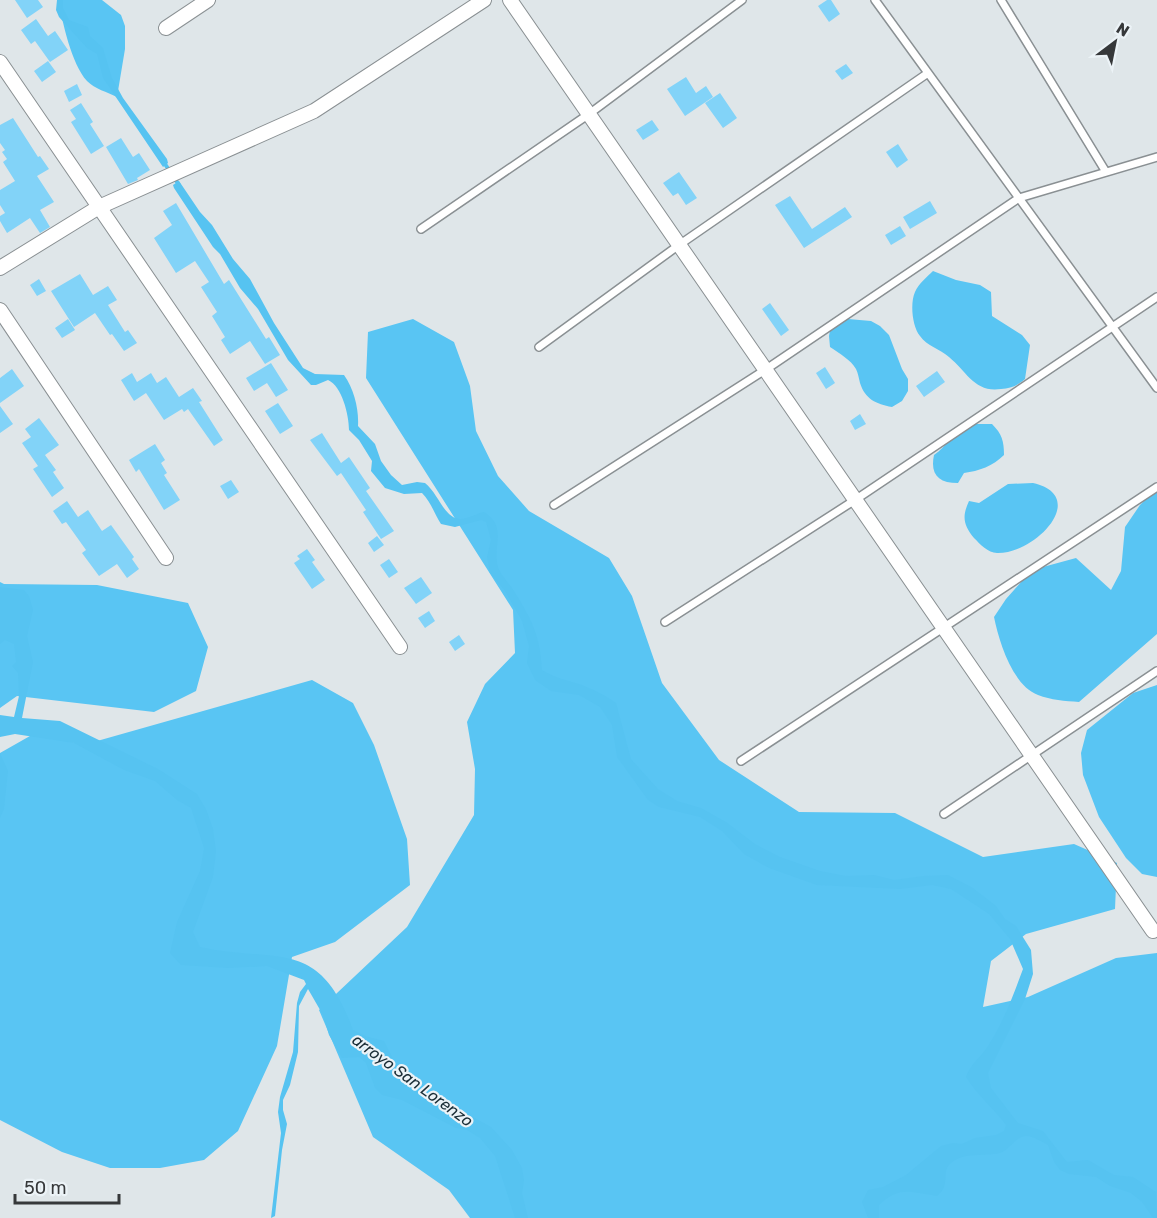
<svg xmlns="http://www.w3.org/2000/svg" width="1157" height="1218" viewBox="0 0 1157 1218" font-family="Rubik,sans-serif">
<rect width="100%" height="100%" fill="#dfe6e9"/>
<path fill="#59c5f3" d="M58,0H102L121,15L125,26V49L117,97C107,92 95,89 87,81C71,63 63,23 58,0Z
M933,271L956,280L980,285L991,292L992,316L1022,335L1030,345L1025,379C1017,386 1011,388 1001,389C975,393 967,372 949,357C940,349 927,346 920,336C912,326 910,303 915,292C919,283 927,277 933,271Z
M413,319L454,342L470,386L476,431L498,476L529,511L609,558L632,596L662,683L719,760L799,812L895,813L983,857L1074,844L1117,863L1115,909L1026,934L991,961L983,1007L1028,997L1116,958L1157,953V1218H470L449,1190L373,1137L319,1010L407,927L474,815L475,769L467,722L485,684L515,653L513,610L366,378L368,332Z
M848,319L871,321L880,326L889,335L902,369L908,379V391L902,401L892,407C876,404 865,399 860,383C859,379 858,373 856,369C851,360 839,353 830,347L829,336L831,325Z
M967,424H992C1002,434 1004,441 1004,455C993,466 979,471 964,473L958,483C938,483 930,474 934,455C947,446 954,432 967,424Z
M1033,483C1090,496 1036,554 997,553C988,553 980,544 974,538C963,525 962,516 969,501L979,503L1008,484Z
M1157,488V634L1079,702C1065,701 1051,700 1038,695C1012,685 999,641 994,617L1006,599L1032,570L1076,558L1111,590L1121,571L1125,527L1140,505Z
M0,582L4,584L97,585L188,603L208,647L196,691L154,712L17,696L0,708Z
M312,680L353,703L374,745L407,839L410,885L335,942L292,957L277,1046L238,1131L204,1160L160,1168H110L62,1152L0,1120V753L37,732L83,745Z
M1157,685V877L1142,874L1126,858L1099,817L1083,775L1081,753L1087,730L1133,693Z"/>
<path fill="#56c3f1" d="M57,0H63V8L69,20L88,27L90,36L103,48L112,78L123,98L167,159L168,163L163,167L103,78L97,54L87,48L59,17L56,10Z
M179,181L200,212L212,225L233,259L250,279L274,323L303,368L315,374L344,375C354,389 359,409 358,426L375,444L381,461L391,475L402,485L417,482L425,483C439,494 444,519 461,519C468,519 477,513 484,512C508,527 492,546 498,567C501,576 510,584 514,591C532,620 540,635 542,670C555,678 567,680 582,685C594,690 605,695 616,703L631,759L658,789L677,801L701,808L726,822L755,844L780,857L820,871L846,876L874,875L894,880L924,876L948,875L973,888L996,906L1005,919L1016,926L1031,950L1033,974L1025,999L988,1073L991,1088L1018,1123L1043,1131L1067,1162L1088,1160L1114,1175L1133,1177L1156,1192L1157,1218H1153L1142,1202L1131,1193L1110,1186L1096,1177L1069,1174L1060,1170L1054,1162L1048,1145C1042,1142 1033,1136 1027,1136C1015,1136 1010,1150 1000,1153C983,1157 964,1151 950,1164C941,1172 951,1186 937,1196C912,1193 900,1185 879,1205V1218H868L862,1202L868,1190L883,1187L906,1175L941,1146L953,1143L962,1144L975,1138L996,1135L1004,1131L1006,1125C993,1108 977,1095 966,1077C973,1060 979,1060 988,1046C1003,1023 1013,996 1023,969L1010,939L989,914L951,889L932,885L900,889L817,885L769,868L744,854L722,831L700,817L659,807L648,800L617,757L612,725L600,707L579,695L551,691L535,680L527,663L529,646L522,621L505,591L490,573L487,557L491,540L486,522L481,520L455,527L441,524C434,513 431,502 422,493L404,494L385,488L371,471L372,461L359,440L349,430C349,415 342,386 328,380L316,385H311L288,360L258,309L240,288L220,254L213,247L174,188L173,185Z
M0,587L24,590L29,596L33,610L27,636L33,662L22,718L60,721L158,769L197,794L206,809L213,829L216,851L213,877L193,932L200,947C278,964 319,936 353,1030L365,1036L384,1041L395,1063L446,1102L491,1127L512,1150L522,1168L524,1180L522,1193L528,1218H515L495,1156L480,1138L467,1130L456,1128L402,1100L382,1095L375,1088L366,1063L359,1057L342,1058L329,1035L323,1015L308,989L299,1006L298,1052L290,1085L283,1100V1110L287,1124L282,1150L275,1216L271,1218L281,1133L278,1112L280,1097L293,1052L297,1003L300,992L306,984L304,980L267,966L228,968L181,965L170,953L177,922L200,871L204,848L191,808L177,800L155,781L124,770L74,743L15,734L0,737V715L14,717L19,696L18,673L12,666L16,662L14,644L5,640L0,644Z
M0,753L8,771L4,809L0,818Z"/>
<g fill="none" stroke-linecap="round" stroke-linejoin="round">
<path stroke="#56c3f1" stroke-width="4" d="M163,161L179,185"/>
</g>
<path fill="#82d3f8" d="M15,0H38L43,7L27,18Z
M827,0H831L840,14L829,22L818,6Z
M36,19L48,36L55,31L68,50L50,62L35,41L31,44L21,30Z
M48,61L56,72L42,82L34,71Z
M846,64L853,73L842,80L835,71Z
M686,77L696,93L706,86L713,97L685,116L667,89Z
M77,84L82,95L69,102L64,91Z
M720,93L737,118L723,128L705,103Z
M81,103L93,122L90,124L104,146L91,154L71,122L76,119L70,110Z
M13,118L38,157L40,156L49,169L37,176L54,202L40,210L50,227L40,233L30,218L7,233L0,221V216L5,213L0,205V190L15,181L3,162L7,159L2,152L5,150L0,143V125Z
M652,120L659,130L643,140L636,130Z
M121,138L133,157L139,153L150,170L137,178L138,180L128,184L106,147Z
M898,144L908,160L897,168L886,152Z
M679,172L697,198L686,205L678,193L673,196L663,183Z
M790,196L812,229L845,207L852,217L804,248L775,205Z
M930,201L937,213L910,229L903,217Z
M176,203L224,284L229,280L266,339L269,337L280,355L265,364L250,341L230,354L221,340L225,337L212,316L217,312L201,287L209,282L195,261L176,273L154,238L172,225L163,211Z
M900,226L906,236L891,245L885,235Z
M80,274L93,295L108,286L117,300L108,305L125,332L128,330L137,343L124,351L112,334L110,335L95,313L74,327L51,291Z
M39,279L46,291L37,296L30,285Z
M770,303L789,330L781,336L762,309Z
M68,319L75,330L62,338L55,328Z
M271,363L288,390L276,397L267,383L254,391L246,378Z
M825,367L835,383L826,389L816,373Z
M12,369L24,386L0,403V378Z
M937,371L945,382L924,397L916,386Z
M132,373L137,382L151,373L157,383L166,377L179,397L193,388L202,401L199,402L223,440L214,446L188,409L184,412L182,409L164,420L146,393L134,401L121,380Z
M278,403L293,426L280,434L265,411Z
M0,406L13,424L0,433Z
M860,414L866,424L855,430L850,421Z
M39,418L59,445L45,455L56,470L53,472L64,488L52,497L33,469L38,466L22,443L31,437L25,429Z
M322,433L341,463L349,457L370,488L366,491L394,531L381,539L363,512L366,510L341,473L337,476L310,440Z
M155,444L165,460L161,463L167,473L164,475L180,500L164,510L139,469L136,472L129,460Z
M231,480L239,492L228,499L220,486Z
M67,501L78,517L88,510L102,531L111,525L134,557L132,559L139,569L127,578L117,564L99,576L82,553L86,550L66,522L62,524L53,511Z
M377,536L384,545L374,552L368,543Z
M307,549L315,560L312,562L325,580L312,589L294,563L300,559L297,556Z
M389,559L398,572L389,578L380,565Z
M421,577L432,593L416,604L404,588Z
M429,611L435,621L425,628L418,618Z
M459,635L465,644L455,651L449,642Z"/>
<g fill="none" stroke-linecap="round" stroke-linejoin="round">
<g stroke="#8a9093" stroke-width="10">
<path id="service" d="M875,0L1157,388
M1001,0L1106,172
M421,229L589,114L742,0
M539,347L679,245L928,73
M554,505L765,370L1019,198L1157,157
M665,622L855,500L1157,297
M741,761L1157,487
M944,814L1157,671"/>
</g>
<g stroke="#8a9093" stroke-width="16">
<path id="minor" d="M510,0L1153,931
M166,28L208,0
M0,62L400,647
M0,268L99,207L314,111L484,0
M0,310L166,558"/>
</g>
<use href="#service" stroke="#fff" stroke-width="7"/>
<use href="#minor" stroke="#fff" stroke-width="14"/>
</g>
<g text-anchor="middle" stroke-width="4.5" stroke-linejoin="round" paint-order="stroke">
<g font-size="16" font-style="italic" fill="#1a2d36" stroke="#ecf3f7">
<text transform="translate(413 1080) rotate(36)" y="6">arroyo San Lorenzo</text>
</g>
</g>
<g transform="translate(1115 42) rotate(32)" stroke="#ecf3f7" stroke-width="4.5" paint-order="stroke">
<path d="M0-4.5L10 22L0 15L-10 22Z" fill="#36383a"/>
<text y="-9" font-size="16" font-weight="bold" text-anchor="middle" fill="#36383a">N</text>
</g>
<path d="M15 1194v9h104v-9" fill="none" stroke="#36383a" stroke-width="3"/>
<text x="24" y="1194" font-size="18" fill="#36383a" stroke="#ecf3f7" stroke-width="4.5" paint-order="stroke">50 m</text>
</svg>
